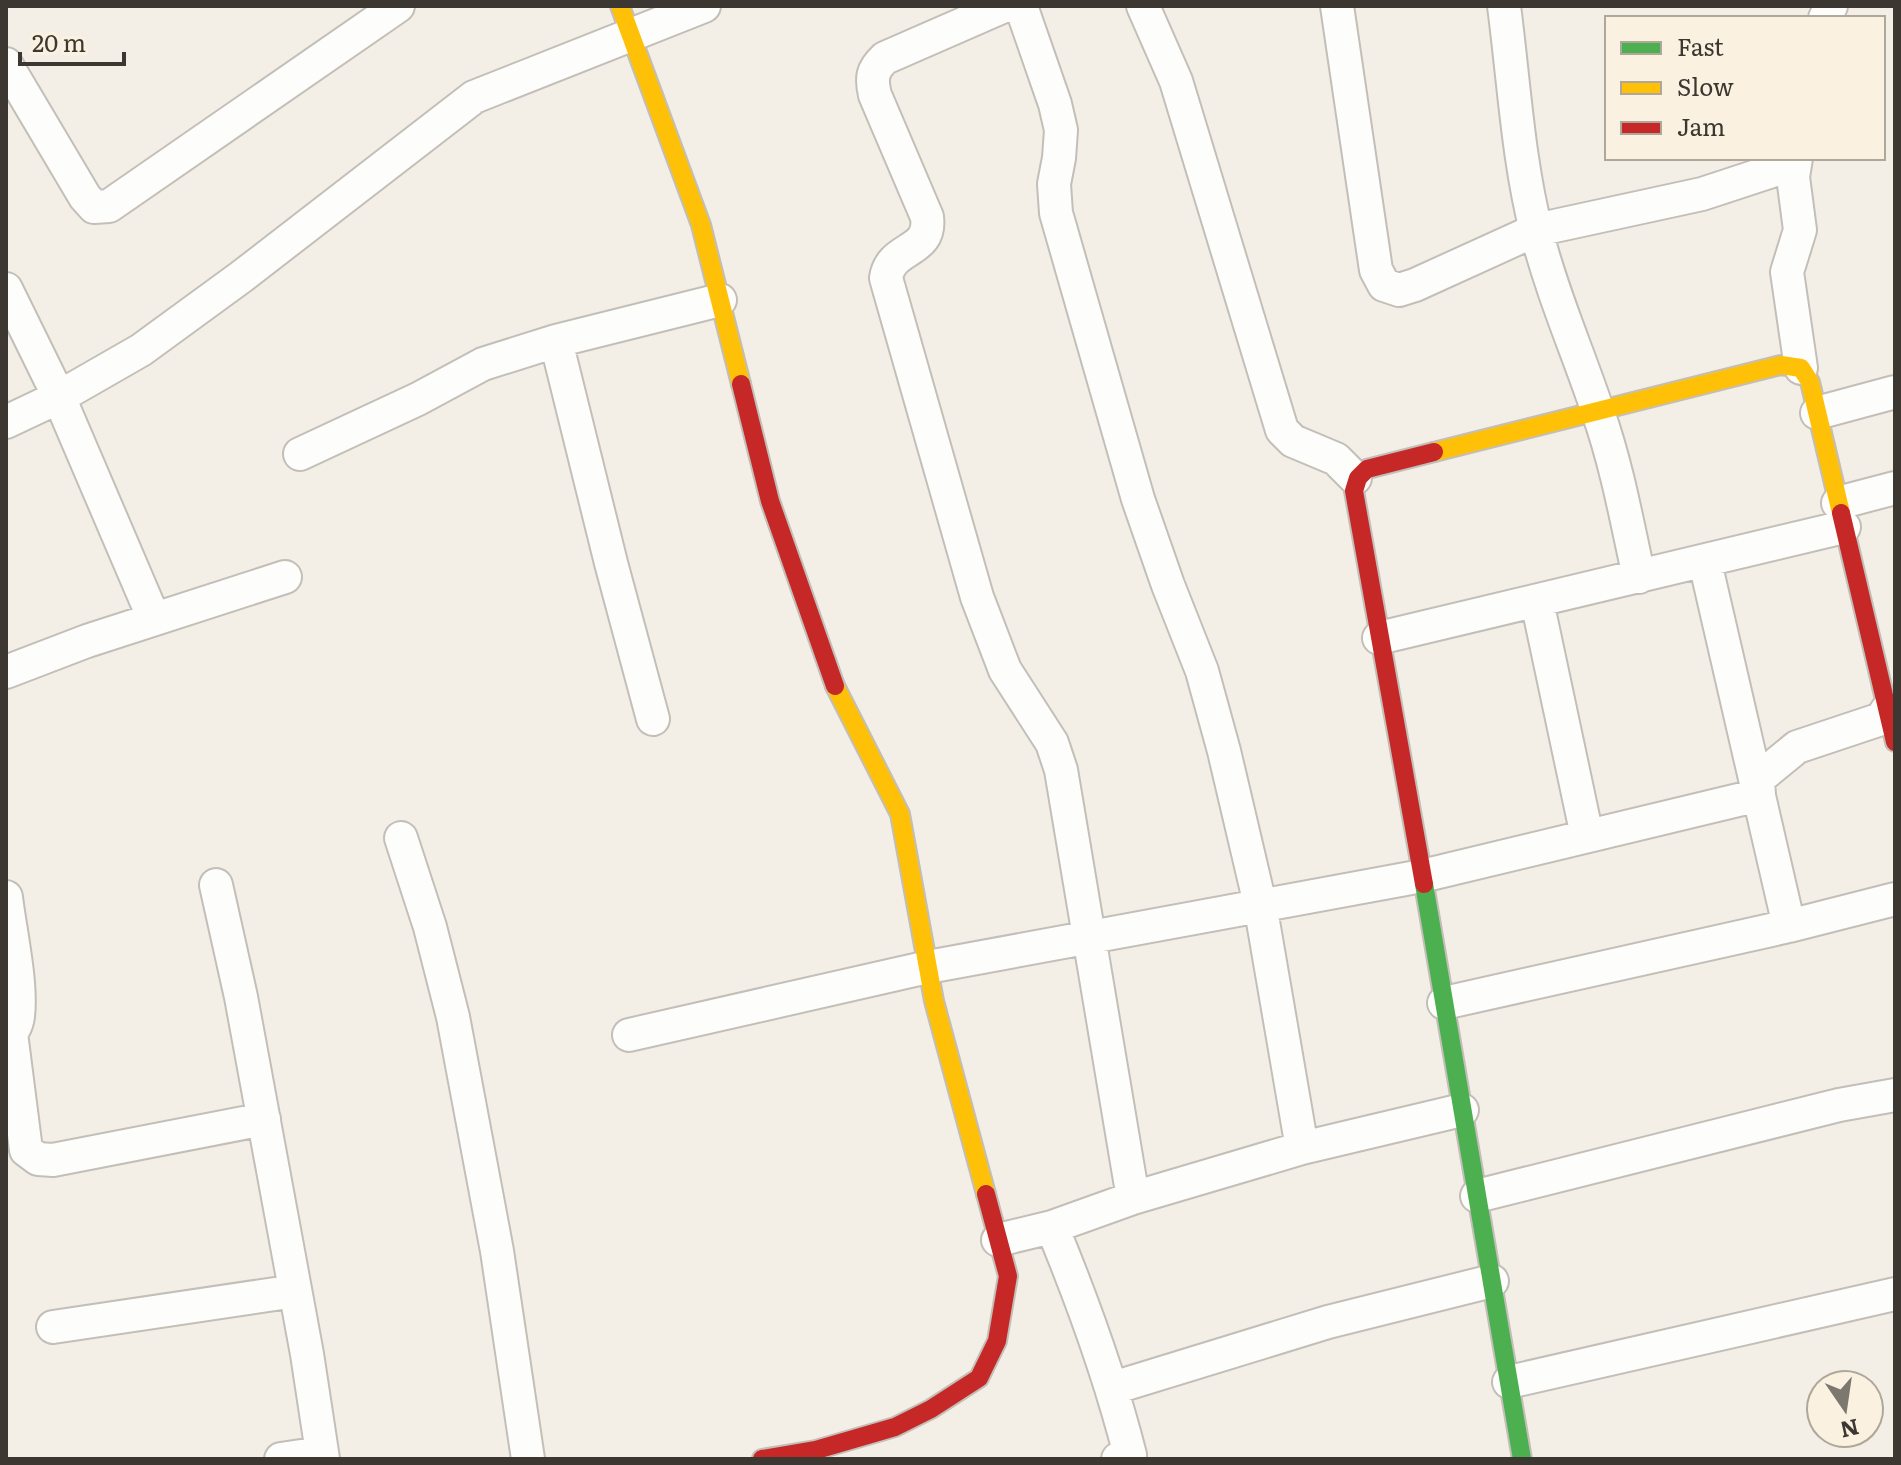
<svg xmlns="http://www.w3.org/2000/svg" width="1901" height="1465" viewBox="0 0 1901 1465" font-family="Literata,serif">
<rect width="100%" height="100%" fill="#f4efe6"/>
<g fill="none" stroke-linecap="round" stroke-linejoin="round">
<g stroke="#c3bfb8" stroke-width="36">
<path id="street" d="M1004,6L885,58C872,70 871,78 875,95L927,217C932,254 891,245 886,278L977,597L1005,670L1052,743L1061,770L1133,1198
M1021,6L1055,104L1061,130L1059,158L1054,184L1056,213L1138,499L1168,585L1202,671L1224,751L1260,904L1302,1148L1462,1110
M1143,6L1176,81L1282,430L1293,441L1336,459L1355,478
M1337,6L1376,270L1384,285L1399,290L1415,285L1536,230L1702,194L1781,168L1793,158
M1504,6C1514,82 1518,161 1537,234C1553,296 1578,352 1598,412C1617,466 1627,522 1639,577
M1825,18L1831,6
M6,64L85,197L94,207L109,206L398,6
M1796,158L1793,177L1800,230L1787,272L1801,368
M6,289L59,397L154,619
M556,341L611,563L653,719
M1817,413L1895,392
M6,422L59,397L141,350L241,277L474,97L704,6
M300,454L418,399L483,364L556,341L720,300
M1838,503L1895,488
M1705,562L1789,926
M1537,601L1587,836
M1379,638L1844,527
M6,672L87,641L285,577
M401,838L430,927L453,1017L497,1251L528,1459
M216,885L241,997L307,1354L323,1459
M6,897C10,931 22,983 18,1016C17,1024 13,1032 6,1037
M1444,1003L1789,926L1895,899
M11,1033L26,1150L38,1159L53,1160L264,1119
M629,1035L928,967L1422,876L1759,795L1758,779L1797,747L1881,719L1887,710L1895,708
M1477,1196L1839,1105L1895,1095
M1052,1227C1083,1302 1110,1376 1130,1455L1118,1459
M998,1240L1052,1227L1133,1198L1302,1148
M53,1327L295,1291
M1509,1382L1895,1294
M1113,1388L1328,1322L1492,1281
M281,1459L321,1453"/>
</g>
<g stroke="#c3bfb8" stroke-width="22">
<path id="fast" d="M1424,884L1522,1459"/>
</g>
<g stroke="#c3bfb8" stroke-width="22">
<path id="slow" d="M620,6L701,225L741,384
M1434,452L1781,365L1801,368L1810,382L1841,513
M835,686L900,814L934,1001L986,1194"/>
</g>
<g stroke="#c3bfb8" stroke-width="22">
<path id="jam" d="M741,384L770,501L835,686
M1841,513L1895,742
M1424,884L1354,491L1358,478L1367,469L1434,452
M762,1459L816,1450L895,1427L931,1409L979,1378L997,1341L1008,1276L986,1194"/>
</g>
<use href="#street" stroke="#fdfdfb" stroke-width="32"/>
<use href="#fast" stroke="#4caf50" stroke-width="18"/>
<use href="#slow" stroke="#ffc107" stroke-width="18"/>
<use href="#jam" stroke="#c62828" stroke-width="18"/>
</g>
<rect width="1901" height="1465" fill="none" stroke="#3c3831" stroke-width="16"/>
<rect x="1605" y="16" width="280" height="144" fill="#faf1e0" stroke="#aea79a" stroke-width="2"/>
<rect x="1621" y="42" width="40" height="12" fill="#4caf50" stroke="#aea79a" stroke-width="2"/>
<text x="1677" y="56" font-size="24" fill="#3c3831">Fast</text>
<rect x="1621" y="82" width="40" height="12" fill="#ffc107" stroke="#aea79a" stroke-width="2"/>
<text x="1677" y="96" font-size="24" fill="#3c3831">Slow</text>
<rect x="1621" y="122" width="40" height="12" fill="#c62828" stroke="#aea79a" stroke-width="2"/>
<text x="1677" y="136" font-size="24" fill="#3c3831">Jam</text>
<g transform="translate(1845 1409) rotate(167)"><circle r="38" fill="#faf1e0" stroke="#aea79a" stroke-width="2"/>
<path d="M0-6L14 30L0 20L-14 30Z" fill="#7c7870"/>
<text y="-12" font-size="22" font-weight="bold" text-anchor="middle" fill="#3c3831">N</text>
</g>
<path d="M20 52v12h104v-12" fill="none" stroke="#3c3831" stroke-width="4"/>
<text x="32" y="52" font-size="24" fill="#3c3831" stroke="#faf1e0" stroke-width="6" paint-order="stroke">20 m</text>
</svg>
